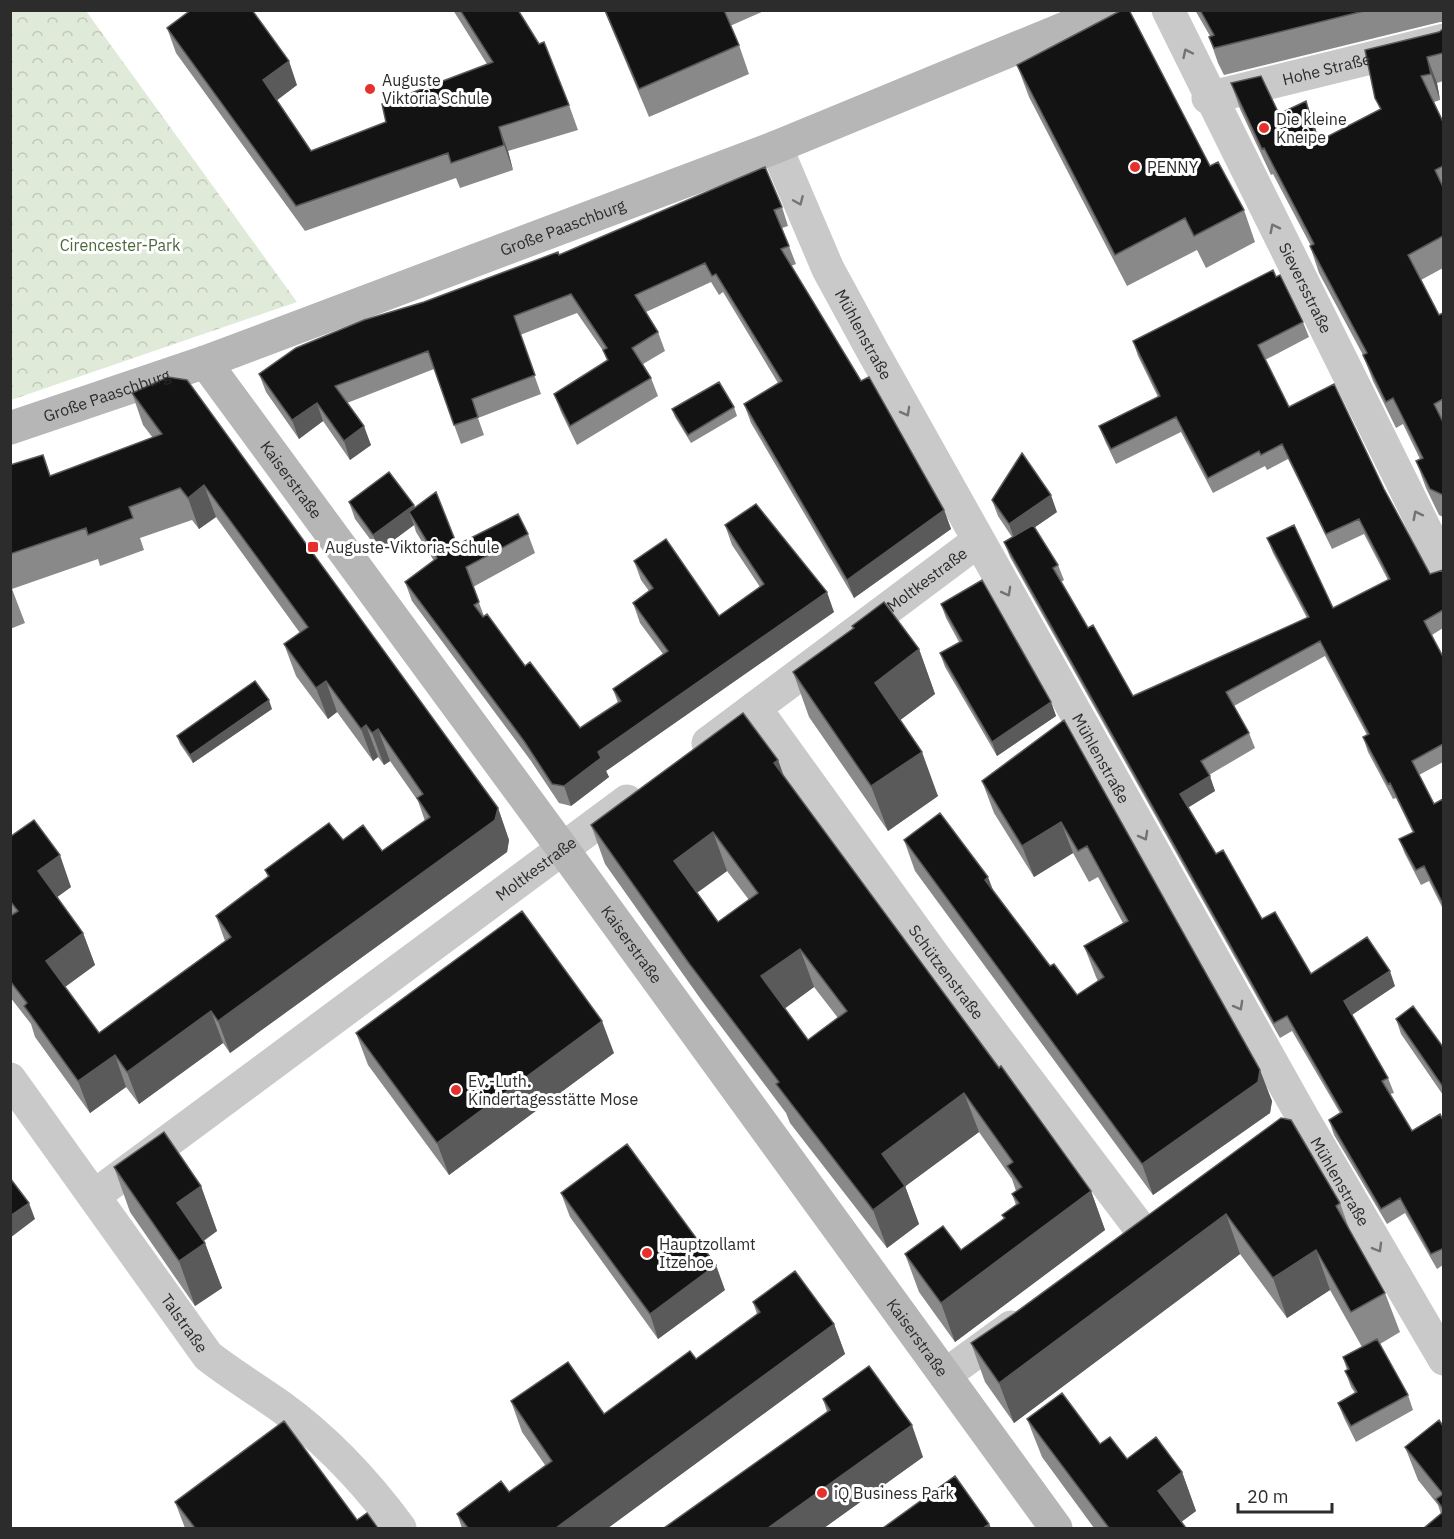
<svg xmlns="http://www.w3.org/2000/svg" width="1454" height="1539" viewBox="0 0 1454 1539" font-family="'IBM Plex Sans',sans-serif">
<defs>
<pattern id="park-crowns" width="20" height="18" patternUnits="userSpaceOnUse" patternTransform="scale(1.5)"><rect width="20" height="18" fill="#e0ead9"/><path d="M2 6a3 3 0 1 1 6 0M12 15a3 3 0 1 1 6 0" fill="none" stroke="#c0c9ba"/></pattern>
</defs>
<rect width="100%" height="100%" fill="#fff"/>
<path fill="url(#park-crowns)" d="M11,10L86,11L297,302L11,400Z"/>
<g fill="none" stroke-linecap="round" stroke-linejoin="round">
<g stroke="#c9c9c9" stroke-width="33">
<path id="s1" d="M1168,10L1444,567"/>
<path id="s2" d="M1208,98L1444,40"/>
<path id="s3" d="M776,147L828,269L872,350L1303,1118L1444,1359"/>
<path id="s4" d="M755,708L934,956L1142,1231"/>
<path id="s5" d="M708,743L978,541"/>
<path id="s6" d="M10,1079L208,1356C231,1374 256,1389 280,1406C327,1440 366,1482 400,1528"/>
<path id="s7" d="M94,1196L627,801"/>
<path d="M945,1375L1011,1327"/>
</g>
<g stroke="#b6b6b6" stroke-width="33">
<path id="s8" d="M205,362L562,848L1056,1528"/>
<path id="s9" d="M10,428L205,362L776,147L1109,10"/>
</g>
</g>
<path fill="#898989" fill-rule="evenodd" d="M453,10H518L569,105L578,130L508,151L513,170L460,188L456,178L305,231L176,53L167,28L297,85L277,100L311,151L386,122L487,64Z
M604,10H766L730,26L739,45L749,74L649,117Z
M1195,10H1443V22H1440L1224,75L1218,63L1209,37L1210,36Z
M1443,29V81L1437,83L1440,100L1434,102L1443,122V268L1421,280L1439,315L1443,313V517L1439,515L1426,488L1416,461L1420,459L1403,424L1396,428L1373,381L1363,355L1319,273L1310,246H1311L1273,174L1271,175L1240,109L1231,83L1279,114L1315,127L1319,141L1380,109L1375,98L1439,32Z
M1017,65L1210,166L1244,210L1255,242L1206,268L1197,250L1127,286L1029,97Z
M782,207L788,226L782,228L796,264L791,266L861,381L944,510L951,529L854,598L751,423L744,404L778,383L723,292L719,295L711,282L646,312L658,332L665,351L643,364L651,378L658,396L577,445L561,412L554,394L607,361L604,352L577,313L520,335L541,394L478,418L484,435L461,444L434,369L347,403L371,445L350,460L323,421L299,439L266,392L259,374L424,302L559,255Z
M1276,277L1303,322L1309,337L1265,360L1289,407L1384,489L1430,574L1443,570V628L1432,635L1443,657V762L1419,775L1434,804L1443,799V909L1429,881L1421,885L1405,854L1399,839L1413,833L1396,798L1393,799L1368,752L1363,737L1367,735L1325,656L1234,706L1249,733L1255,748L1209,775L1215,791L1188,807L1216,854L1262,919L1311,974L1395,986L1352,1015L1388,1078L1394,1093L1390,1094L1412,1131L1443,1120V1265L1437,1269L1405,1213L1387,1224L1334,1135L1329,1120L1340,1113L1292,1031L1280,1038L1010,557L1004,542L1012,537L998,516L992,500L1057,512L1035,527L1058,565L1064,580L1061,582L1088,628L1133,696L1307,618L1273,553L1267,538L1333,608L1388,580L1364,534L1332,549L1288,459L1267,470L1265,466L1213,493L1181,432L1116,464L1105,441L1099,426L1158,397L1138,356L1133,341Z
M132,393L498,808L509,840L507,852L230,1053L223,1043L139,1104L126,1087L90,1113L35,1037L31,1024L10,997V837L71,887L57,897L83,933L95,965L65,987L99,1033L225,941L216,916L268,877L265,870L343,840L382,851L425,821L418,801L390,761L384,765L378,757L373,761L337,712L328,719L296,676L284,644L300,633L216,517L199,529L192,520L140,538L144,550L100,566L98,559L12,589L25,623L10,629V465L43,455L50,476L153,438L143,425Z
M734,407L737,416L691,443L675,417L672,409Z
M349,502L415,508L457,545L528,534L535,553L473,587L484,616L525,666L580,728L618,703L613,689L663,654L640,623L633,603L649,591L641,580L634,561L719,616L760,587L732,545L725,525L834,612L606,771L609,777L571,806L559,803L531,761L412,601L405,582L434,561L416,532L414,525L379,551L355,519Z
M941,604L1051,702L1056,716L997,756L945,667L940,653L959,642L946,618Z
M852,626L919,649L935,694L900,720L938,796L888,831L809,717L793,672L853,629Z
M272,709L193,763L180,744L177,736Z
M1064,720L1272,1101L1270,1113L1153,1195L915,871L904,840L993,890L1050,966L1077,995L1098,981L1096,977L1084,946L1123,923L1098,877L1089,882L1073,853L1034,877L994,813L982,781Z
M778,760L784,777L1091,1191L1105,1230L955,1342L919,1292L905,1254L961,1250L1004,1219L1002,1215L1016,1205L1012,1194L1016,1191L1012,1179L979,1132L905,1186L919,1224L887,1248L790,1123L786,1113L702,1001L605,864L591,825ZM727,871L749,900L718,922L697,893ZM814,987L838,1018L808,1040L785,1008Z
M1396,1019L1443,1047V1095L1401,1034Z
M356,1033L614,1053L449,1175L368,1065Z
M1281,1118L1340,1203L1350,1231L1385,1293L1400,1332L1380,1344L1408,1395L1413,1410L1356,1442L1344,1418L1338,1403L1355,1393L1351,1387L1345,1371L1347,1370L1343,1357L1362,1347L1330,1290L1287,1318L1240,1254L1014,1423L985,1382L971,1343L1015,1313Z
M114,1167L201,1186L217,1231L204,1241L222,1288L195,1306L130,1212Z
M561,1193L725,1290L658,1339L570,1217Z
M753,1302L834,1324L845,1354L608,1528H462L457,1514L509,1492L545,1465L522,1432L511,1401L604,1414L696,1359L757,1314Z
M823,1399L923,1457L824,1528H664L827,1412Z
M1027,1419L1100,1444L1127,1459L1182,1472L1196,1511L1181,1522L1186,1528H1094L1042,1457Z
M1443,1426V1528L1441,1514L1438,1505L1418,1480L1405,1447Z
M175,1502L357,1520L378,1528H185Z"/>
<path fill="#5a5a5a" d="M1427,57L1437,83L1440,100L1431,74Z
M289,61L297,85L272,104L263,80Z
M1306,101L1315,127L1327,168L1317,142Z
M499,127L508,151L513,170L504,145Z
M317,403L323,421L299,439L292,420Z
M364,426L371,445L350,460L344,441Z
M204,485L216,517L199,529L188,498Z
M1051,495L1057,512L1015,541L1009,524Z
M414,505L420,521L409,512L414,525L379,551L373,535Z
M944,510L951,529L854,598L847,580Z
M827,592L834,612L606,771L609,777L571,806L564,786L598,752Z
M919,649L935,694L891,727L875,683Z
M326,681L337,712L328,719L316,688Z
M269,700L272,709L193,763L190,755Z
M1051,702L1056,716L997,756L992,742Z
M366,725L378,757L373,761L361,729Z
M378,729L390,761L384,765L372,733Z
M922,752L938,796L888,831L871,786Z
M778,760L792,799L774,763Z
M1210,776L1215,791L1186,809L1180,794Z
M498,808L509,840L507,852L230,1053L218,1021Z
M1061,822L1073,853L1034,877L1022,846Z
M713,832L727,871L688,899L674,861Z
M60,855L71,887L49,903L38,871Z
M988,877L1000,908L985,880Z
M83,933L95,965L58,992L46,961Z
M800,949L814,987L776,1015L761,976Z
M1390,971L1395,986L1350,1016L1344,1001Z
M211,1011L223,1043L139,1104L127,1072Z
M602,1021L614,1053L449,1175L437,1143Z
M115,1055L126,1087L90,1113L78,1081Z
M1260,1070L1272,1101L1270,1113L1153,1195L1142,1164Z
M964,1093L979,1132L899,1191L905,1186L919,1224L887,1248L873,1210L882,1154Z
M201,1186L217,1231L194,1247L177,1203Z
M1091,1191L1105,1230L955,1342L941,1303Z
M29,1203L35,1219L10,1238V1216Z
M1226,1214L1240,1254L1014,1423L999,1383Z
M205,1243L222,1288L195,1306L179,1261Z
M1316,1250L1330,1290L1287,1318L1273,1278Z
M716,1265L725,1290L658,1339L650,1314Z
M834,1324L845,1354L608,1528H556Z
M912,1425L923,1457L824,1528H768Z
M1182,1472L1196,1511L1173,1528L1158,1491Z
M989,1524L991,1528H983Z"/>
<path fill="#131313" stroke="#5a5a5a" stroke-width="1.5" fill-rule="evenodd" d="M191,10H252L289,61L263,80L311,151L386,122L382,104L493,62L460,10H518L539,44L544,42L569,105L499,127L504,145L451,163L448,153L296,206L167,28Z
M605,10H724L739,45L639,89Z
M1122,10H1129L1210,166L1218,162L1244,210L1194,236L1185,218L1115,255L1017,65Z
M1200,10H1368L1214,48L1209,37L1214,35Z
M1443,29V53L1427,57L1431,74L1421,76L1443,122V166L1435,170L1443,187V236L1408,255L1439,315L1443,313V399L1434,404L1443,422V495L1430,489L1416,461L1423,458L1393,398L1386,402L1363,355L1367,353L1310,246L1314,244L1264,148L1262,149L1231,83L1261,76L1279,114L1306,101L1317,142L1381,109L1375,98L1365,50L1439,32Z
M765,167L782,207L774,210L789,246L781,249L861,381L869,377L944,510L847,580L744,404L782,381L716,274L712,276L705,263L635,295L658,332L632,348L651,378L570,426L554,394L608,360L603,350L607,348L571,294L514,316L535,375L472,399L478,417L454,425L428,351L335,386L364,426L344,441L317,403L292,420L259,374L296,348L364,320L424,302L558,252L559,255Z
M1273,270L1276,277L1280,275L1303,322L1258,345L1289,407L1334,384L1384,489L1430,574L1443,570V610L1424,621L1443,657V744L1412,761L1434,804L1443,799V904L1424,866L1416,870L1399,839L1414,832L1390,783L1388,784L1363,737L1369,734L1320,641L1226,692L1249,733L1201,761L1210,776L1180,794L1216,854L1223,850L1262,919L1275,912L1311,974L1367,937L1390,971L1344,1001L1388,1078L1382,1081L1412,1131L1440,1114L1443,1120V1251L1442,1249L1431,1254L1400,1198L1381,1209L1329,1120L1342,1112L1287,1016L1274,1023L1004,542L1033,525L1058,565L1053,568L1088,628L1093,625L1133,696L1309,617L1267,538L1294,525L1333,608L1390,579L1359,519L1326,534L1282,444L1261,455L1259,451L1208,478L1176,417L1111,449L1099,426L1160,396L1133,341Z
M168,377L187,380L498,808L495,820L218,1021L211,1011L127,1072L115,1055L78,1081L24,1006L27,1003L10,981V916L18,911L10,901V837L34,820L60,855L38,871L83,933L46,961L99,1033L231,937L216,916L269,876L265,870L329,823L343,840L363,825L382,851L430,817L417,798L423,794L378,729L372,733L366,725L361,729L326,681L316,688L284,644L308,627L204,485L188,498L180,488L129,507L133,518L88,535L86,528L10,554V465L43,455L50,476L162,434L132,393Z
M719,382L734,407L688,435L672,409Z
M1022,453L1051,495L1009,524L992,500Z
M389,472L414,505L373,535L349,502Z
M436,492L457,545L518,514L528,534L466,567L479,602L474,605L483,617L487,614L525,666L530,662L580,728L621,701L613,689L668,651L633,603L653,588L634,561L666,539L719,616L764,584L725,525L756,504L827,592L598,752L601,758L564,786L552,784L524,741L405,582L437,558L409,512Z
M982,580L1051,702L992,742L940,653L962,641L941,604Z
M884,602L919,649L875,683L922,752L871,786L793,672L854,628L852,626Z
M255,681L269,700L190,755L177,736Z
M743,713L778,760L774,763L999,1068L1001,1066L1091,1191L941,1303L905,1254L943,1226L961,1250L1005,1218L1002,1215L1019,1203L1012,1194L1022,1187L1007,1166L1013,1162L964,1093L882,1154L905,1186L873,1210L776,1084L779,1082L688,962L591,825ZM713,832L758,893L718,922L674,861ZM800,949L847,1011L808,1040L761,976Z
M1064,720L1260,1070L1258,1082L1142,1164L904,840L940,813L988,877L985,880L1050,966L1054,964L1077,995L1104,977L1084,946L1128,921L1087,846L1078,851L1061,822L1022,846L982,781Z
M522,911L602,1021L437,1143L356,1033Z
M1413,1006L1443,1047V1087L1396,1019Z
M1281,1118L1291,1120L1340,1203L1336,1206L1385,1293L1351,1312L1316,1250L1273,1278L1226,1214L999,1383L971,1343L1015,1313Z
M164,1132L201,1186L177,1203L205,1243L179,1261L114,1167Z
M627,1144L716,1265L650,1314L561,1193Z
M10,1178L29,1203L10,1216Z
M795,1271L834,1324L556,1528H468L457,1514L501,1481L509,1492L552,1461L511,1401L568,1362L604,1414L690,1351L696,1359L760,1312L753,1302Z
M1377,1339L1408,1395L1351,1426L1338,1403L1357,1392L1345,1371L1349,1369L1343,1357Z
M869,1366L912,1425L768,1528H664L830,1410L823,1399Z
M1062,1393L1100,1444L1110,1437L1127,1459L1156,1437L1182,1472L1158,1491L1186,1528H1109L1027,1419Z
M1439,1420L1443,1426V1509L1436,1499L1443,1494L1405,1447Z
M284,1421L357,1520L367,1513L378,1528H195L175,1502Z
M955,1476L989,1524L983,1528H883Z
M1443,1512V1528H1424Z"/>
<defs><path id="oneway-chevron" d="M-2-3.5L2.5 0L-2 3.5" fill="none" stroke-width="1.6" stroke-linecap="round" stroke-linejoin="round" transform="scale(1.5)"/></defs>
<g stroke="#737373">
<use href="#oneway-chevron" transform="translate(1187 53) rotate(-115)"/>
<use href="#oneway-chevron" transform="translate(799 201) rotate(67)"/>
<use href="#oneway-chevron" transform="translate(1274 228) rotate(-117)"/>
<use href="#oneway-chevron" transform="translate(906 412) rotate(61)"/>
<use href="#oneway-chevron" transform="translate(1417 515) rotate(-117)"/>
<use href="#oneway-chevron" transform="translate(1007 592) rotate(61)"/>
<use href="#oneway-chevron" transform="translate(1144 836) rotate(61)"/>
<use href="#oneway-chevron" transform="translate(1239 1006) rotate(61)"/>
<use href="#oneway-chevron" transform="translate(1378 1248) rotate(60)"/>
</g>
<g fill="#e6302b" stroke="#fff" stroke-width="2">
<circle cx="370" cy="89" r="6"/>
<circle cx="1264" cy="128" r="6"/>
<circle cx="1135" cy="167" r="6"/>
<rect x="307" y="541" width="12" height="12" rx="3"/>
<circle cx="456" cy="1090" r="6"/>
<circle cx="647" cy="1253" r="6"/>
<circle cx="822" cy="1493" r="6"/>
</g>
<g text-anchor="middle" stroke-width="6" stroke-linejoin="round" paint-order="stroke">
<g font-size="16" fill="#2c2c2c" stroke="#fff">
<text dy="6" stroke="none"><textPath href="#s2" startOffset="122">Hohe Straße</textPath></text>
<text dy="6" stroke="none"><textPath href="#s9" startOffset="588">Große Paaschburg</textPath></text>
<text dy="6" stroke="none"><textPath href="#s1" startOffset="310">Sieversstraße</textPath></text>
<text dy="6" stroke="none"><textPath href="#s3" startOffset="207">Mühlenstraße</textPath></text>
<text dy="6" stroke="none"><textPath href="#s9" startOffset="102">Große Paaschburg</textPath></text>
<text dy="6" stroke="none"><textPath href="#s8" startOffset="146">Kaiserstraße</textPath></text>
<text dy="6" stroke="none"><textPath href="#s5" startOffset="273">Moltkestraße</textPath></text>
<text dy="6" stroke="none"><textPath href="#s3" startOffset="693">Mühlenstraße</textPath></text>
<text dy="6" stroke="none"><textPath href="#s7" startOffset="550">Moltkestraße</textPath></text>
<text dy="6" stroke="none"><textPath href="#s8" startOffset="722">Kaiserstraße</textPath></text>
<text dy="6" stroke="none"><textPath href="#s4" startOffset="326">Schützenstraße</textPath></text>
<text dy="6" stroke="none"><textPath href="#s3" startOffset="1179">Mühlenstraße</textPath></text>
<text dy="6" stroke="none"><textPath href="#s6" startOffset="300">Talstraße</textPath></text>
<text dy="6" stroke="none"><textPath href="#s8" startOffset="1208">Kaiserstraße</textPath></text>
</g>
<g font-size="16" fill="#2c2c2c" stroke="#fff" text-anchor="start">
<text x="382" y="86">Auguste<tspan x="382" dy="18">Viktoria Schule</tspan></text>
<text x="1276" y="125">Die kleine<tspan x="1276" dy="18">Kneipe</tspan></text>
<text x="1147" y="173">PENNY</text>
<text x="325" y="553">Auguste-Viktoria-Schule</text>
<text x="468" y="1087">Ev.-Luth.<tspan x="468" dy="18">Kindertagesstätte Mose</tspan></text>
<text x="659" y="1250">Hauptzollamt<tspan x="659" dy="18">Itzehoe</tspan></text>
<text x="834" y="1499">iQ Business Park</text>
</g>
<g font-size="16" fill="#4a683a" stroke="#fff">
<text x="120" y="251">Cirencester-Park</text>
</g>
</g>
<rect width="1454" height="1539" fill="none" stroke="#2c2c2c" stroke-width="24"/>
<path d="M1238 1503v9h94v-9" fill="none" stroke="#2c2c2c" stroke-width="3"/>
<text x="1247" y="1503" font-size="18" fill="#2c2c2c" stroke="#ffffff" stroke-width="4.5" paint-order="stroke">20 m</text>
</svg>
